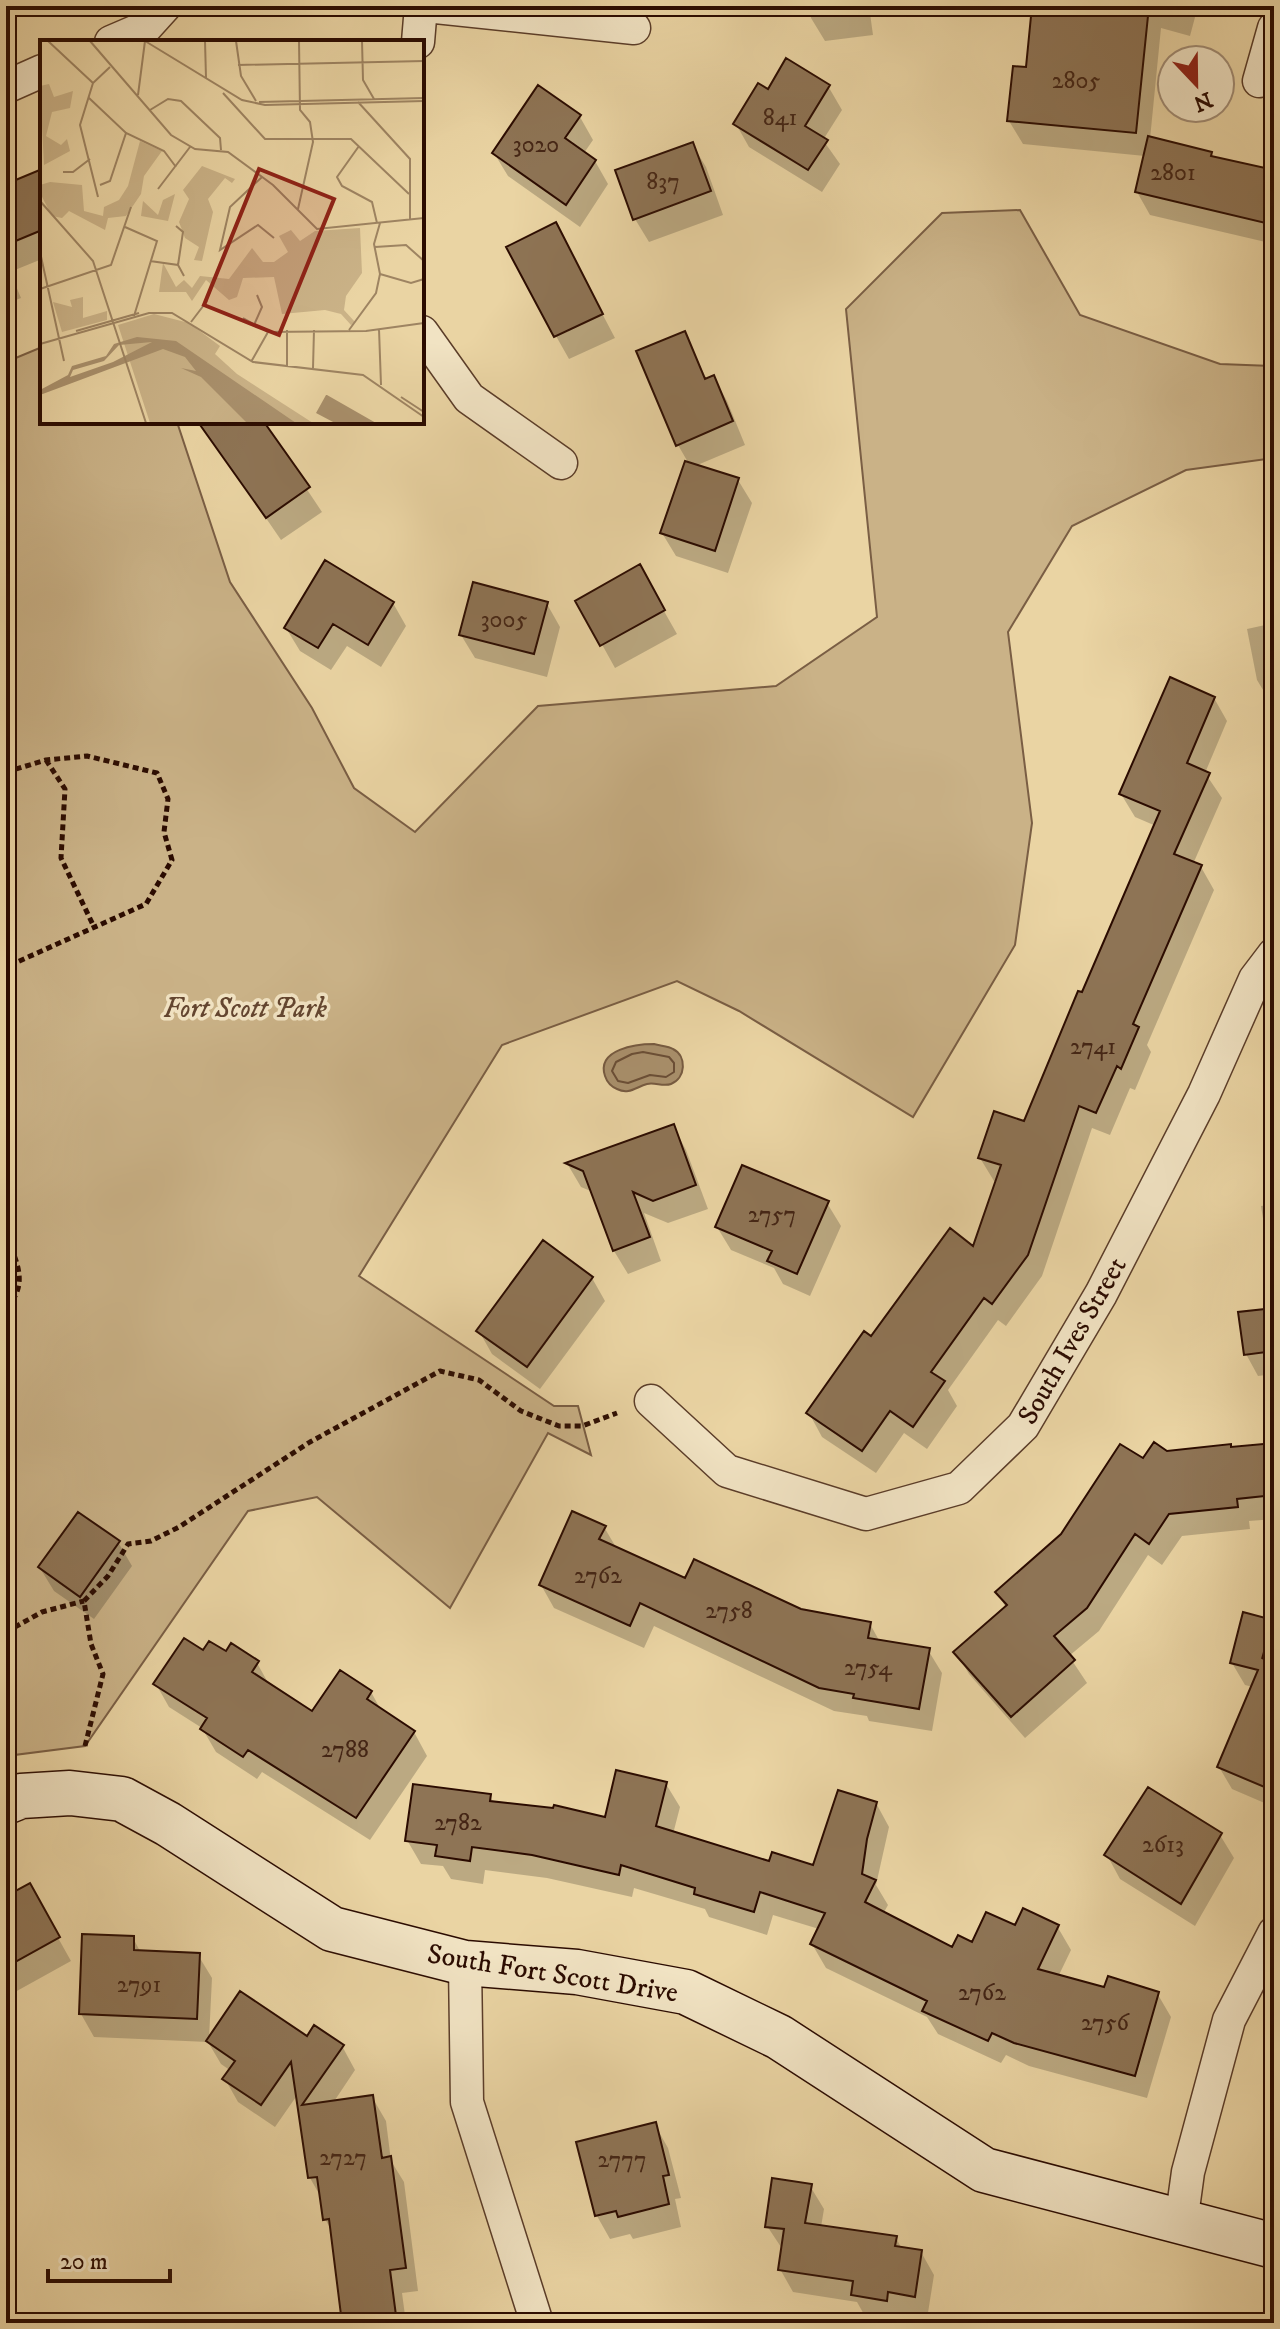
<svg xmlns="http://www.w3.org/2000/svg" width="1280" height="2329" viewBox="0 0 1280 2329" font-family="'IM FELL DW Pica',serif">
<rect width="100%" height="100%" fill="#ead4a3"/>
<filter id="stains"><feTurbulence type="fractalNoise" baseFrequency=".0025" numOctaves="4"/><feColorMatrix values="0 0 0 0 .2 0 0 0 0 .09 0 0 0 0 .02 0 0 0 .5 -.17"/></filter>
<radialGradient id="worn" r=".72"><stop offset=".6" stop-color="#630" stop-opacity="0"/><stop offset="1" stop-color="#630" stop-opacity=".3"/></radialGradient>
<path fill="#cab287" stroke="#7a5e44" stroke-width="2" d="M1020,210L1080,315L1220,364L1274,366V458L1186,470L1072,526L1008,632L1032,823L1015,945L913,1117L739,1011L677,981L502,1045L359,1276L554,1406H578L591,1455L548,1433L450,1608L317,1497L248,1511L85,1746L6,1756V362L42,347V422H177L230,582L312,708L354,788L415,832L538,706L776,686L877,617L846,309L942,213Z"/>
<path fill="#a9906c" stroke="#775b41" stroke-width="2" d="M654,1044C660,1046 668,1046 673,1049C687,1056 686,1078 671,1084C663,1087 655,1082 647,1084C636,1087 629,1095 617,1089C612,1087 607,1082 605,1076C596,1049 637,1044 654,1044Z"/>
<path fill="#0003" d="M810,6H869L873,35L825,41L811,18Z
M1104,6H1198L1190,36L1161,28L1150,139L1211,154L1214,159L1274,172V244L1150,215L1137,192L1145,156L1023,144L1009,121L1028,70Z
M828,86L842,110L823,140L840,164L822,192L749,147L736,124L768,92Z
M580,117L593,140L584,153L595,161L608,184L580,227L508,176L494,153Z
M692,144L706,167L723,215L649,242L635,219Z
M42,172V259L10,272L21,298L6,304V186Z
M566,245L615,338L569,359L556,336Z
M684,333L707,380L714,378L727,401L745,445L695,466L738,480L752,503L728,573L676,556L662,533L689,464L678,445Z
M200,422H262L322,512L281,540Z
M639,567L677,634L615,668L578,601Z
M393,603L406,626L381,667L347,646L331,670L300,651L286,628Z
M547,604L560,627L547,677L475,658L461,635Z
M1274,623V702L1271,703L1257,680L1247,629Z
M1214,698L1227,721L1205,773L1222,798L1193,864L1201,867L1214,890L1147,1045L1151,1052L1135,1090L1130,1088L1110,1135L1092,1128L1042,1276L1006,1326L998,1320L948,1390L957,1406L927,1449L904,1433L876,1473L822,1437L809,1413L871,1339L974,1249L997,1182L994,1181L980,1158L1025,1124L1156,826L1135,817L1121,794Z
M673,1126L686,1150L708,1209L668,1223L644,1213L661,1261L628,1274L614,1251L593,1192L581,1187L568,1165Z
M1274,1175V1287L1261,1206L1268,1205L1266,1193Z
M827,1203L841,1226L810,1296L783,1284L774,1268L731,1250L717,1227Z
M592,1278L605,1301L540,1389L492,1354L479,1331Z
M1274,1294V1374L1258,1376L1246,1354L1270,1310L1268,1295Z
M1274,1445V1519L1249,1521L1250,1529L1182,1536L1162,1565L1148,1555L1099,1631L1069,1656L1087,1683L1025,1738L969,1674L956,1652L1006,1608L997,1592L1143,1461L1167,1453Z
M604,1527L617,1549L686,1581L800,1611L870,1624L880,1642L928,1650L942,1673L932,1731L869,1721L867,1716L834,1711L654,1626L644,1648L554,1608L541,1585Z
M118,1542L132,1566L94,1619L54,1591L40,1568Z
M1244,1614L1274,1623V1807L1232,1789L1219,1767L1253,1687L1245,1685L1232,1663Z
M204,1653L257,1663L271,1688L312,1714L371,1692L381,1710L414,1732L427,1756L370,1840L262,1772L257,1779L216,1752L202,1728L169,1707L156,1684Z
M666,1784L680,1807L673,1834L770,1863L814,1867L876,1803L889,1827L876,1885L888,1905L883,1914L953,1950L1016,1928L1057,1926L1071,1950L1058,1977L1105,1990L1157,1993L1171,2017L1147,2098L1029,2066L1006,2055L1001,2063L938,2034L927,2017L826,1968L812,1944L819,1929L773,1915L767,1935L709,1917L705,1909L634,1888L632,1897L547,1878L485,1870L483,1884L451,1879L443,1866L421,1864L407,1840L490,1796L494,1804L606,1819Z
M1220,1835L1234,1858L1195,1926L1120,1879L1107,1855Z
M29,1886L71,1961L6,1997V1898Z
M133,1938L141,1953L198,1955L212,1978L209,2039H307L342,2046L355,2070L333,2103L372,2097L386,2121L391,2161L404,2182L418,2291L402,2293L406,2323H344L333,2233L325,2219L322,2199L310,2178L298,2094L275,2127L238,2102L225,2079L231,2071L221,2064L208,2042L94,2037L81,2014Z
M1272,2089H1274V2146L1263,2126Z
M655,2125L668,2148L681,2198L675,2199L681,2227L633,2239L630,2234L610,2239L597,2216L578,2144Z
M810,2186L824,2209L821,2227L896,2238L902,2249L921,2252L934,2275L927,2319L900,2315L899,2323L866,2318L857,2302L793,2292L780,2269L783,2250L767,2226Z"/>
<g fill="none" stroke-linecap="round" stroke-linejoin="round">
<path stroke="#6a4e36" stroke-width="2" d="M643,1052L669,1057L674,1063V1072L666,1077L650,1075L628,1083L618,1081L612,1071L616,1062L632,1054Z"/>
</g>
<path fill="#8e7455" stroke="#2b0b00" stroke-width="2" d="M1032,6H1149L1136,133L1007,121L1013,66L1026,67Z
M786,58L830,85L805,126L828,140L808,170L733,124L758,83L768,89Z
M538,85L581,115L565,138L596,160L566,205L492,153Z
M1148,136L1212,152L1211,156L1274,170V225L1135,192Z
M693,142L711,191L633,220L615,170Z
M42,169V230L6,245V184Z
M556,222L603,314L554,337L506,247Z
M685,331L705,379L714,375L733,421L676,446L636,351Z
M198,422H264L310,487L266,518Z
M685,461L739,478L715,551L660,533Z
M325,560L394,602L368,645L333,624L318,648L284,628Z
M640,564L665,610L600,646L575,601Z
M473,582L548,602L534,654L459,635Z
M1170,677L1215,697L1187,763L1210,773L1174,854L1202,865L1133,1024L1139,1027L1121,1069L1117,1066L1096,1113L1079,1106L1028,1255L992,1304L984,1298L931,1372L945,1381L913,1427L890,1411L862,1451L806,1413L864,1331L871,1336L950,1228L973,1246L1001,1165L978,1158L994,1111L1024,1121L1078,991L1082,992L1160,811L1119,794Z
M674,1124L696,1185L653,1201L633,1192L650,1237L613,1251L583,1171L565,1163Z
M742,1165L829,1201L797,1274L767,1261L772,1251L715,1227Z
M543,1240L593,1277L527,1367L476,1331Z
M1274,1308V1351L1244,1355L1238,1312Z
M1154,1442L1167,1451L1231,1444V1447L1274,1443V1495L1237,1499L1238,1507L1169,1514L1149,1544L1135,1534L1087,1608L1054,1636L1075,1660L1011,1717L953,1652L1007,1605L995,1592L1061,1534L1120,1444L1143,1458Z
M572,1511L606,1526L599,1539L685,1578L694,1559L801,1609L871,1622L868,1638L930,1648L919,1709L853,1698L854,1694L819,1688L640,1603L630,1626L539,1585Z
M78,1512L120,1541L80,1597L38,1567Z
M1243,1612L1273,1620L1262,1659L1274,1632V1791L1217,1767L1258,1670L1230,1663Z
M184,1638L203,1650L209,1641L226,1651L231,1643L259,1661L252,1672L312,1711L340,1670L372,1691L367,1699L415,1731L356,1818L248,1750L243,1757L200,1729L207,1718L153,1684Z
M616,1770L667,1782L656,1826L769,1861L772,1852L813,1865L838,1790L877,1802L867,1839L862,1874L876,1880L865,1902L952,1947L958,1935L972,1942L986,1912L1015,1925L1023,1908L1059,1925L1038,1969L1104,1987L1108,1976L1159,1992L1135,2076L1014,2043L992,2033L988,2041L922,2011L927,2001L810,1944L825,1913L760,1892L754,1912L694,1894L695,1888L621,1865L619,1875L532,1855L472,1847L470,1861L435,1856L437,1845L405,1841L413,1784L491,1794L490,1801L553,1808L554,1805L605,1817Z
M1148,1787L1222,1833L1181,1904L1104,1855Z
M30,1883L60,1937L6,1967V1896Z
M82,1934L134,1936V1950L200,1953L197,2019L79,2014Z
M240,1991L307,2036L314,2025L344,2045L302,2105L373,2095L382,2158L391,2156L406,2268L390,2270L397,2323H342L329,2219L323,2220L317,2177L308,2178L291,2062L261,2105L222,2079L235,2061L206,2041Z
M656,2122L669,2175L663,2176L669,2204L618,2217L616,2211L595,2216L576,2142Z
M772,2178L812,2184L805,2223L897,2236L895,2246L922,2250L915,2297L888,2292L887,2301L851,2295L853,2281L778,2270L784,2229L765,2227Z"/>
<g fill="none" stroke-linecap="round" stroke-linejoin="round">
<g stroke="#5b3d29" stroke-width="35">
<path id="street" d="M426,6L634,28
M111,42L146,27L165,6
M418,42L421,6
M1259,81L1274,28
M6,87L42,71
M422,332L469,398L561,463
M651,1401L727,1471L866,1514L959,1488L1023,1426L1101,1294L1204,1094L1255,979L1274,954
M465,1963L467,2102L537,2323
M1181,2223L1188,2172L1229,2020L1274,1933"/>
</g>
<g stroke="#2b0b00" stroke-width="47">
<path id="secondary" d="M6,1802L21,1796L70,1793L122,1799L168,1824L332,1929L465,1963L577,1972L686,1992L779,2037L984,2170L1274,2246"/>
</g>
<path stroke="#2b0b00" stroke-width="5" stroke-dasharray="6 4" stroke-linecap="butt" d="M46,760L65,789L61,858L95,929
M6,772L46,760L87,756L157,773L168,799L164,832L172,860L146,904L6,967
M6,1308C22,1292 22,1276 14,1255
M6,1632L42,1612L84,1601
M85,1746L103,1674L91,1644L84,1601L108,1576L128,1544L151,1541L179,1527L310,1442L440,1371L479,1380L521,1411L559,1426H582L617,1413"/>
<use href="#street" stroke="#f1e3c3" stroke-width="32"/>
<use href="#secondary" stroke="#f1e3c3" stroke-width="44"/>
</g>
<g text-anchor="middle" stroke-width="7" stroke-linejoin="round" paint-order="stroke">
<g font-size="24" fill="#442515">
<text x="1076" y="88">2805</text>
<text x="780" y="125">841</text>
<text x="536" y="152">3020</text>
<text x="1173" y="180">2801</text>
<text x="663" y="189">837</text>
<text x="504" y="627">3005</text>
<text x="1093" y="1054">2741</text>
<text x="772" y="1222">2757</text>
<text x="598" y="1583">2762</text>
<text x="729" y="1618">2758</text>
<text x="868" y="1675">2754</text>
<text x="345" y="1757">2788</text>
<text x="458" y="1830">2782</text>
<text x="1163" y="1852">2613</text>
<text x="139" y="1992">2791</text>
<text x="982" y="2000">2762</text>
<text x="1105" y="2030">2756</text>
<text x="343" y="2165">2727</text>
<text x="622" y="2167">2777</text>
</g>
<g font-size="28" font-style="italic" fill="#63452f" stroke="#f1e3c3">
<text x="245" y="1017">Fort Scott Park</text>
</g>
<g font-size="28" fill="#2b0b00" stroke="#f1e3c3">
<text transform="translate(1071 1340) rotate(-60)" y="10">South Ives Street</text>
<text transform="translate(553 1972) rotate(9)" y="10">South Fort Scott Drive</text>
</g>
</g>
<g transform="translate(40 40)">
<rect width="384" height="384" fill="#ead4a3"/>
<path d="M9,44L14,57L33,51L30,68L12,72L6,96L21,105L27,99L30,111L4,125L0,46ZM100,101L122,111L104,136L101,154L86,176L68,178L65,190L29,171L22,178L12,176L0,153V145L10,142L42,145L44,171L63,176L64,167L79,160L88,146ZM162,126L195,139L192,143L185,138L168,159L173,172L162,221L154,220L159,207L145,198L139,182L149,159L143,150ZM135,154L128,181L101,176L103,161L118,175L123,160ZM320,188L322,233L306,256L304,270L315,282L311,285L301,274L285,270L242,274L234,237L203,238L197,257L189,260L166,240L152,261L146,252H119L123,223L136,247L144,240L152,248L160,236L189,239L212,208L223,222H234L248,212L239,196L251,190L260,201L275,191ZM43,257V278L67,271V280L22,292L13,262L32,267L30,260ZM114,274L149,283L180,306L175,314L197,334L273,383H110L78,285Z" fill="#cab287"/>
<path d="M97,297L136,301L256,383H207L161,337L141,328L156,331L145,317L123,309L0,355V350L28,335L32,326L66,316L74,304ZM112,302L73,322L30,337L33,330L64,321L79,305ZM286,355H287L336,383H295L276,373Z" fill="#a9906c" fill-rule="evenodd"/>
<path fill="none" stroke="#9e8462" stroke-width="2" d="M8,1L53,43M50,1L131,95L155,109L188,112L233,145L277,189L384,178M105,1L202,60L225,65L384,61M165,1L166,38M196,1L201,36L216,61M322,1L323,40L334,59M198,25L384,21M183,53L225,99H311L369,154M98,55L105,1M49,58L86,93L124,111L136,127M219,62L384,58M318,62L370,119V180M110,70L128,59L141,61L180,98L181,110M319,106L297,137L302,146L332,162L337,183M23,132H33L50,119M222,137L190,167L180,210L218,185L234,198M60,145L70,141L86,93M118,149L150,107M58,157L40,85L53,43L70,27M0,161L53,221L106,383M258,169L273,102L270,82L260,70L259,1M136,186L143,192L138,225M85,187L117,201L94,276M335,207L366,205L384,221M0,212L24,321M110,221L138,225L144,236M340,234L371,243L384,239M0,249L71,225L91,167M203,278L228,292L326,291L384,283M151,282L167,261M214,285L222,267L217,255M339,289L341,345M309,290L336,253L340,234L334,204L340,183M36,291L99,273M0,304L109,273H132L213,322L323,335L384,377M211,322L228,292M247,327V290M273,328L274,290M361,357L384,372"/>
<path fill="#8f2418" fill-opacity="0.15" stroke="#8f2418" stroke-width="4" d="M219,129L294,159L239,295L164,265Z"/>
<rect width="384" height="384" fill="none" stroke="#2b0b00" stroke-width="4"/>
</g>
<rect width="1280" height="2329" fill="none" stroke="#ead4a3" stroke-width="32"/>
<rect x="8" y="8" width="1264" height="2313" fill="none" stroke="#2b0b00" stroke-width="4"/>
<rect x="16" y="16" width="1248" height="2297" fill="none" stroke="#2b0b00" stroke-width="2"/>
<g transform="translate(1196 84) rotate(158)"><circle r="38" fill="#f1e3c3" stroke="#a28d75" stroke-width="2"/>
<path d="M0-6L14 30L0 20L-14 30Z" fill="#8f2418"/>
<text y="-12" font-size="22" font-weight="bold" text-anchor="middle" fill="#2b0b00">N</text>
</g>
<path d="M48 2269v12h122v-12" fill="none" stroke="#2b0b00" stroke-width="4"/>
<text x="60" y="2269" font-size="24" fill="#2b0b00" stroke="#f1e3c3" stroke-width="6" paint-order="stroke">20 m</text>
<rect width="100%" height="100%" filter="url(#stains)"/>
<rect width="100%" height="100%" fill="url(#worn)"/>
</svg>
